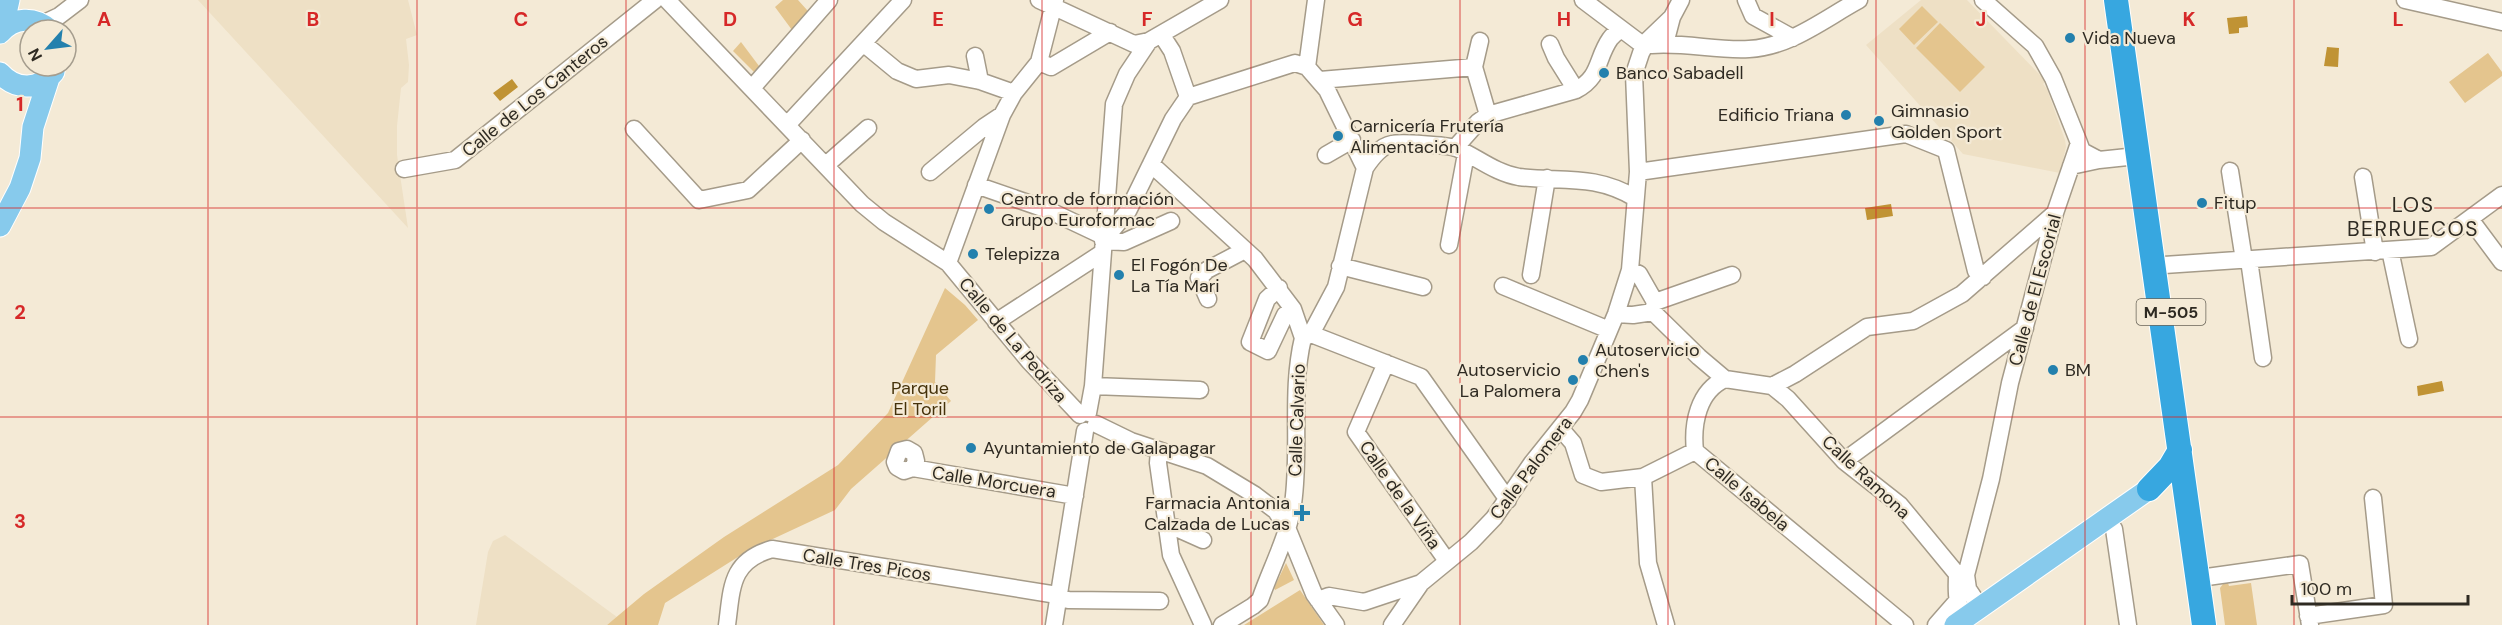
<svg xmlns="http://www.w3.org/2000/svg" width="2502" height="625" viewBox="0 0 2502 625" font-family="'DM Sans',sans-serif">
<rect width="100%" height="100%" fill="#f4ead6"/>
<path fill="#eee0c5" d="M198,0H408L417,35L406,39L409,65L408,82L401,88L397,126V155L408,228Z
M1921,0H1967L2046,81L2043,84L2047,89L2065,140L2066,147L2060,173L1963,154L1866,45Z
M505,535L617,617L607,625H476L488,552L493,541Z"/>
<path fill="#e4c58e" d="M783,0H798L807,10L808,15L792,30L775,7Z
M1922,6L1938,22L1914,45L1899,29Z
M1940,23L1985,67L1960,92L1916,48Z
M741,42L762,70L754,72L733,51Z
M2488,53L2502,72V76L2465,103L2449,82Z
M945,288L965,305L978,320L936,355L935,382L951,401L851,489L835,510L749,550L665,603L658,625H607L644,594L724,537L838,465L888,413Z
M1286,563L1294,580L1275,590L1274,588Z
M2228,583L2229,586L2251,583L2257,625H2225L2220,588L2223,584Z
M1300,590L1324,625H1244Z"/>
<path fill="#c09334" d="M2247,16L2248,27L2239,28V33L2229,34L2227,18Z
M2327,47L2339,48L2338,67L2324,66Z
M512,79L518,87L500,101L493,93Z
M1891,204L1893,216L1867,220L1865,208Z
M2442,381L2444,391L2418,396L2417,386Z"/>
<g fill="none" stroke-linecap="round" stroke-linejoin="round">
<g stroke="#a59b89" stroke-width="19">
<path id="minor" d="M667,0L862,204L884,222L948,263L1029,361L1080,415
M1039,0L1134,44L1149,41
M1316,0L1307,67L1327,90L1365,168
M1583,0L1644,46
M1746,0L1753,16L1793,38
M2405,0L2502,22
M1672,17L1681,0
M42,24L59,16L80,0
M1161,34L1172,51L1188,97
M1480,41L1474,67L1488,115
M863,43L897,71L916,79L949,75L980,81L1014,93
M1550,44L1556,58L1576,90
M1651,45C1684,42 1717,51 1749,49C1790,47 1824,19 1859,0
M975,56L980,81
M1039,62L1051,67L1110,32
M1320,80L1474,67
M752,88L829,0
M787,125L903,0
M634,129L699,200L748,190L802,140
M1455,148L1478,122L1488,115L1576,90C1601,77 1596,59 1610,39C1612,36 1617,32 1621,30
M1326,155L1352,140
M2099,160L2137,156
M1151,164L1255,259L1293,309L1303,338
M826,165L868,128
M2071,166L2099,160L2082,151L2079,143
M404,169L455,160L655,0
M2230,171L2244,260
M930,172L984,127L1002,115
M1638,172L1906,134L1946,150L1976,271L1983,277
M2363,177L2375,252
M976,185L1048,210L1103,236
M2470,219L2502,262
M1103,241L1128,211L1173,119L1188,97L1295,63L1307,67
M1103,241L1124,242L1171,221
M1449,245L1466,154
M2390,250L2409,339
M2249,260L2263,358
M948,263L1002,115L1014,93L1039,62L1055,0
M2164,265L2431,247L2502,195
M1340,266L1423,287
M1630,270L1639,274L1655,302L1653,311
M1531,275L1547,178
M1503,286L1609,330
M1279,288L1267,299L1250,342L1268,351L1285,315L1293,309
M1208,299L1199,278L1207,270L1245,250
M1655,302L1732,275
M1653,312L1699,357L1725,379L1772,386L1788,399L1844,461L1900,505L1957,574L1966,575
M1616,314L1633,315L1653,312
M996,322L1102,253
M1311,334L1421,377L1508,500
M1386,363L1356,432L1447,561
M1093,386L1200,390
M1772,386L1795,374L1867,327L1913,321L1962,294L2055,213
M1088,413L1093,386L1114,104L1127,74L1149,41L1220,0
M1096,424L1131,441L1207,466L1255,495L1276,511L1288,530L1314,594L1336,625
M1560,428L1573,443L1583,475L1601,482L1643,477L1695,451
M1159,450L1158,463L1171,555L1203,625
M1695,451L1905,625
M1695,451C1692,424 1698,391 1725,379
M1844,461L2025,328
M913,468L916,461L914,453L907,449L899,451L895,462L897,467L904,471L913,468L1075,496
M1643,477L1648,563L1666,625
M2107,518L2114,529L2128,625
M1165,523L1203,540
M1957,574C1957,590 1954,606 1968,616
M2207,577L2300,564L2310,625
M1318,600L1329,596L1364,602L1421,583
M1980,607L1968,589L1966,575L1991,479L2010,383L2055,213L2079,143L2053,78L2035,46L1983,0
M2308,616L2384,605L2373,498
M727,625C732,588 730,561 772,549L1051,594L1068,600L1160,601
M1054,625L1085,431
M1222,625L1253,606L1260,600C1271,568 1288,537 1293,504C1301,448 1290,392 1303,338L1311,334L1336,287L1365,168C1371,159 1380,146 1392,144C1402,142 1446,145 1456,148C1477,157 1495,173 1519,177C1562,182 1595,174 1635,198
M1392,625L1421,583L1471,542L1494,518L1532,463L1573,412L1580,400L1616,314L1630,270L1638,172L1634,74L1641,53L1648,40L1672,17L1667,36L1661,44
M1936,625L1957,601"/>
</g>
<g stroke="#fff" stroke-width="23">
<path id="major" d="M2,31L9,0
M0,33C14,17 34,16 50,30
M0,73C16,91 39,90 54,72
M0,226L20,188L30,158L33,127L49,78
M1955,625L2149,489"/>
</g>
<g stroke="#fff" stroke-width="26">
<path id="highway" d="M2116,0L2204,625
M2149,489L2170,467L2180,450"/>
</g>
<use href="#minor" stroke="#fff" stroke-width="16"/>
<use href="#major" stroke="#87caec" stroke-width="21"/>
<use href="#highway" stroke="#37a7e0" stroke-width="24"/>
</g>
<path fill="none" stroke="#d62828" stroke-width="1.5" stroke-opacity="0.55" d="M208,0V625M417,0V625M626,0V625M834,0V625M1042,0V625M1251,0V625M1460,0V625M1668,0V625M1876,0V625M2085,0V625M2294,0V625M0,208H2502M0,417H2502"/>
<g fill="#2380ad" stroke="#f4ead6" stroke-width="2">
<circle cx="2070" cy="38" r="6"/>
<circle cx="1604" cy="73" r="6"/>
<circle cx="1846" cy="115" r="6"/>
<circle cx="1879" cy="121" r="6"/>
<circle cx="1338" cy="136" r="6"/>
<circle cx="2202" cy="203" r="6"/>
<circle cx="989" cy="209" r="6"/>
<circle cx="973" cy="254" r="6"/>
<circle cx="1119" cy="275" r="6"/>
<circle cx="1583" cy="360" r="6"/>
<circle cx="2053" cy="370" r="6"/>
<circle cx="1573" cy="380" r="6"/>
<circle cx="971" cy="448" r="6"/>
<path d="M1299 504h6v6h6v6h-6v6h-6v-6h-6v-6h6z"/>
</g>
<g text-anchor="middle" stroke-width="4.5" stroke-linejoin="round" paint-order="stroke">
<rect fill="#f4ead6" stroke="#696458" stroke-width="1.5" x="2136.5" y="299" width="69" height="26" rx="4.5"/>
<g font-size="16" font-weight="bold" fill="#2e2a22">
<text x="2171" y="318">M-505</text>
</g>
<g font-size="18" fill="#2e2a22" stroke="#f4ead6" text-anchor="start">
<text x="2082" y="44">Vida Nueva</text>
<text x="1616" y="79">Banco Sabadell</text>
<text x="1891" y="117">Gimnasio<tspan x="1891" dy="21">Golden Sport</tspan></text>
<text x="1834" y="121" text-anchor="end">Edificio Triana</text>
<text x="1350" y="132">Carnicería Frutería<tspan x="1350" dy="21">Alimentación</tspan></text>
<text x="1001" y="205">Centro de formación<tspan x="1001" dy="21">Grupo Euroformac</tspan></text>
<text x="2214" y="209">Fitup</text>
<text x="985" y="260">Telepizza</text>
<text x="1131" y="271">El Fogón De<tspan x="1131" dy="21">La Tía Mari</tspan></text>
<text x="1595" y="356">Autoservicio<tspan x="1595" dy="21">Chen's</tspan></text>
<text x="1561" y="376" text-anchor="end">Autoservicio<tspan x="1561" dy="21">La Palomera</tspan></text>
<text x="2065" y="376">BM</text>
<text x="983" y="454">Ayuntamiento de Galapagar</text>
<text x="1290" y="509" text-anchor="end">Farmacia Antonia<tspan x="1290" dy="21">Calzada de Lucas</tspan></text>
</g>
<g font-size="18" fill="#2e2a22" stroke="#f4ead6">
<text transform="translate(535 96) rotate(-39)" y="6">Calle de Los Canteros</text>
<text transform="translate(2035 290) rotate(-75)" y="6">Calle de El Escorial</text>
<text transform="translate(1013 340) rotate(50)" y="6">Calle de La Pedriza</text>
<text transform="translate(1297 420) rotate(-88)" y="6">Calle Calvario</text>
<text transform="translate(1531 468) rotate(-53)" y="6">Calle Palomera</text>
<text transform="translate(1866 477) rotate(43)" y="6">Calle Ramona</text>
<text transform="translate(994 482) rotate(9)" y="6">Calle Morcuera</text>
<text transform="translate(1747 494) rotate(40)" y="6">Calle Isabela</text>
<text transform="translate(1400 495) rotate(55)" y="6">Calle de la Viña</text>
<text transform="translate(867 565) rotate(9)" y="6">Calle Tres Picos</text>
</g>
<g font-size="18" fill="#45320a" stroke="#f4ead6">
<text x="920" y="394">Parque<tspan x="920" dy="21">El Toril</tspan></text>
</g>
<g font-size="21" letter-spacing="1.5" fill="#2e2a22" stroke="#f4ead6">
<text x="2413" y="212">LOS<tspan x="2413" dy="24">BERRUECOS</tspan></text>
</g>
</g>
<g font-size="20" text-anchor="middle" font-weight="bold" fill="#d62828" stroke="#f4ead6" stroke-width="4.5" stroke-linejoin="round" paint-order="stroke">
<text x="104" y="26">A</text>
<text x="313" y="26">B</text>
<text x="521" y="26">C</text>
<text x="730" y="26">D</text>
<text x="938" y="26">E</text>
<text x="1147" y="26">F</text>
<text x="1355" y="26">G</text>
<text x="1564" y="26">H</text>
<text x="1772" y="26">I</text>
<text x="1981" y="26">J</text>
<text x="2189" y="26">K</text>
<text x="2398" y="26">L</text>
<text x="20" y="111">1</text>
<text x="20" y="319">2</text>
<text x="20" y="528">3</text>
</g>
<g transform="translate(48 48) rotate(242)"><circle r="28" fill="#f4ead6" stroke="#a59d8e" stroke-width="1.5"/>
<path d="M0-4.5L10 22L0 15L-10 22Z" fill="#2380ad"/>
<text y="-9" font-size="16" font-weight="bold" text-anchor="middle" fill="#2e2a22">N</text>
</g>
<path d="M2292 595v9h176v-9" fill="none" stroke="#2e2a22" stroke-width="3"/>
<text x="2301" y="595" font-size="18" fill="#2e2a22" stroke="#f4ead6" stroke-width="4.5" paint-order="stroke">100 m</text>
</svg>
